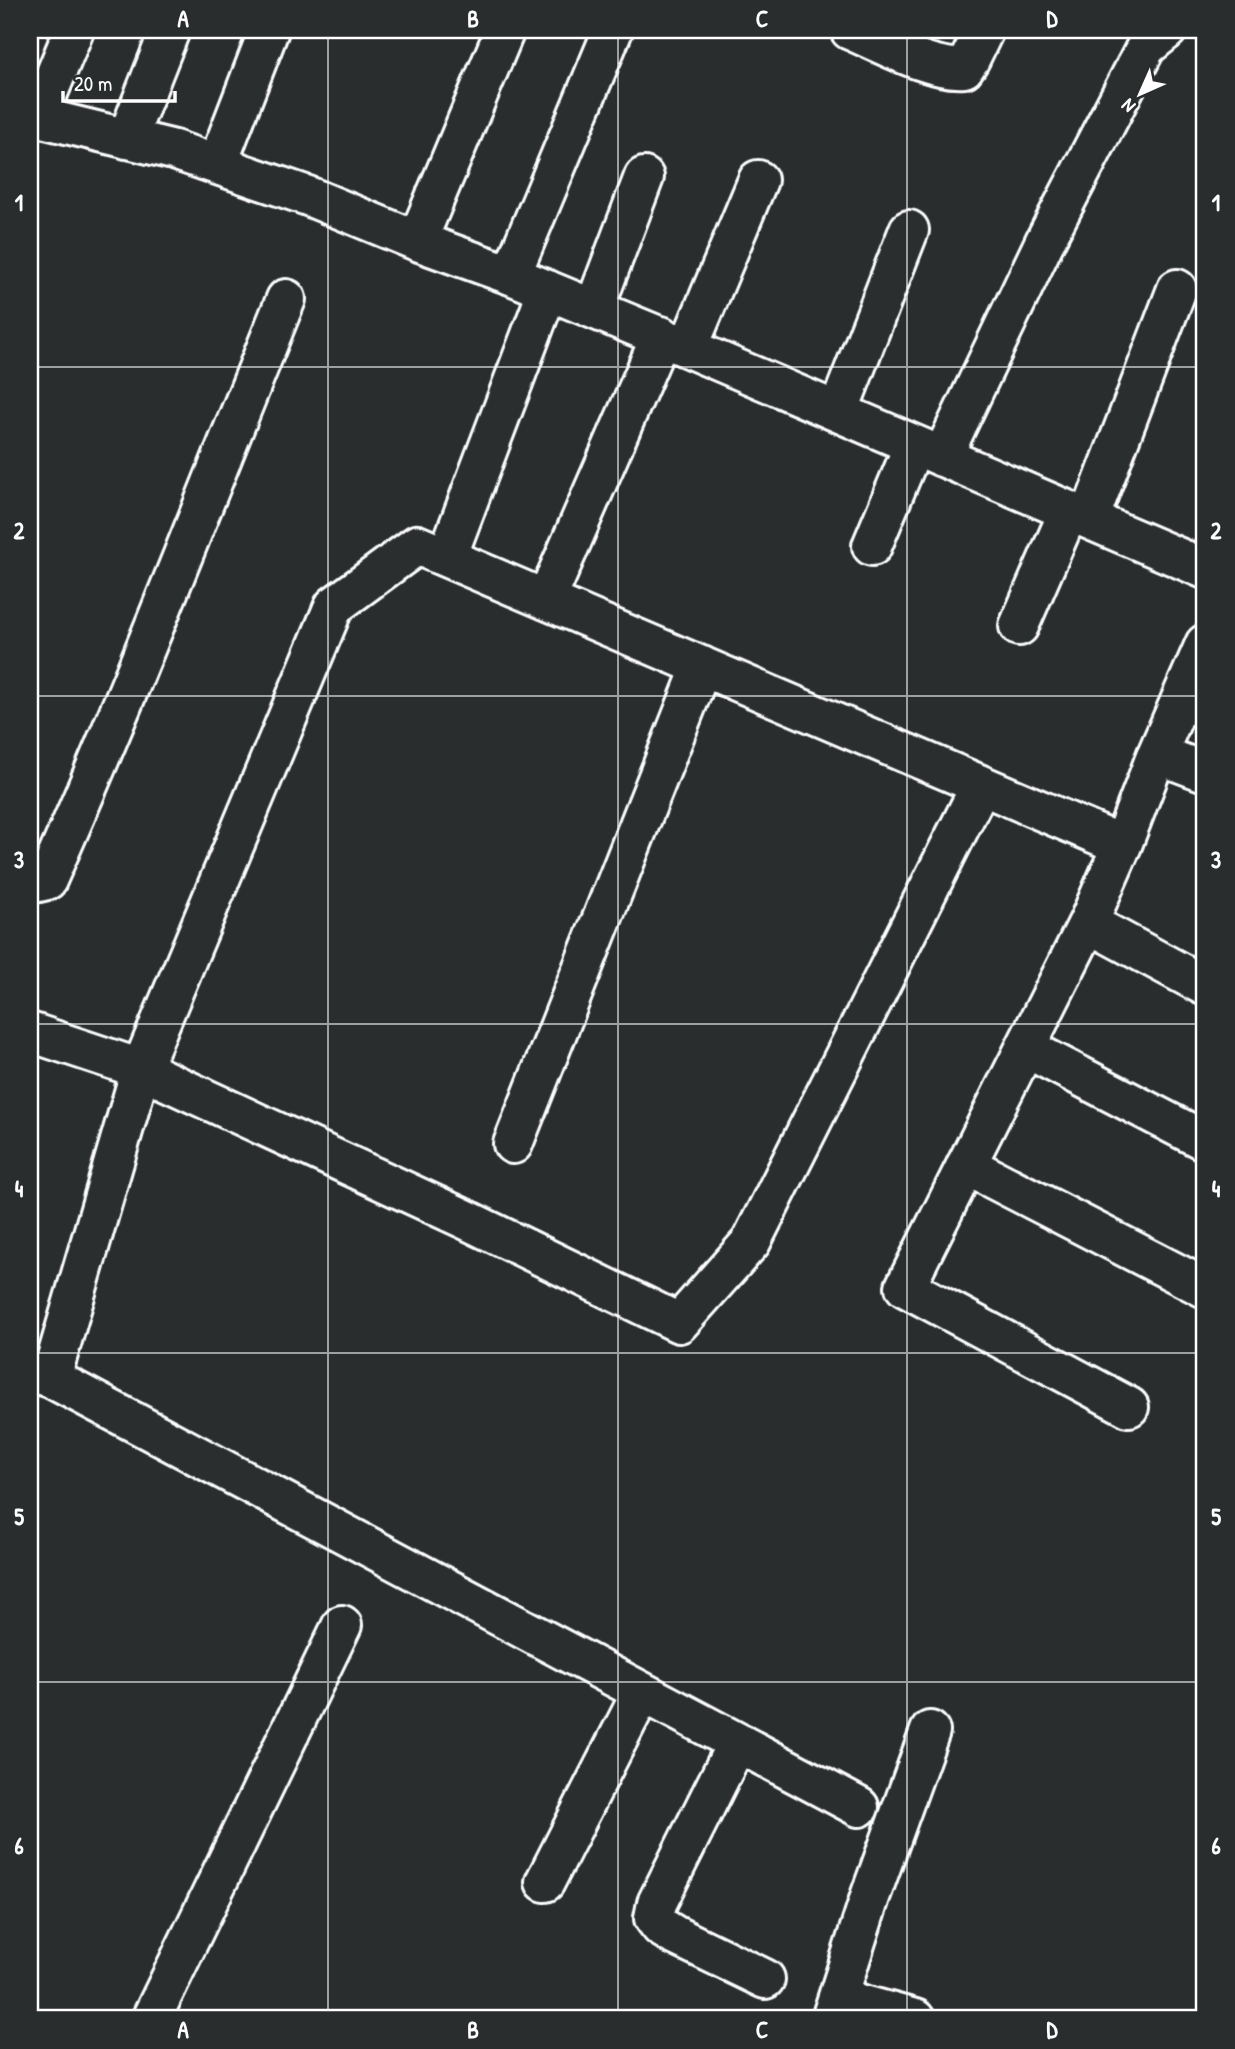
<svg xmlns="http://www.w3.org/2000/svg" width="1235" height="2049" viewBox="0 0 1235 2049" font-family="'Patrick Hand',sans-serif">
<rect width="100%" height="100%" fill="#2a2d2e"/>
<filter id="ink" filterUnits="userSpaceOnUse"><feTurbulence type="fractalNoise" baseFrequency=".0143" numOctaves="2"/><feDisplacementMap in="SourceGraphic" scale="14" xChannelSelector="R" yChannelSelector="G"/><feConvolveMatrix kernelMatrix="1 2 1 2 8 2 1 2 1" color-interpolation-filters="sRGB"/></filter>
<g filter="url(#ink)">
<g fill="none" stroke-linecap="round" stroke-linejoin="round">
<g stroke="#fff" stroke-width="44">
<path id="minor" d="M850,30C881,43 931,71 964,68L970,59L984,30
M30,115L174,150L308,196L417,241L511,275L688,348L1205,569
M38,117L74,30
M127,139L170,30
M217,165L269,30
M417,241L505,30
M511,275L613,30
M594,309L644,177
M688,348L758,180
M838,412L909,230
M942,457L1046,239L1146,47L1167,30
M1089,519L1177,289
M872,546L914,445
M447,557L548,290
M546,600L661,336
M1019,626L1069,511
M1157,754L1205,772
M30,884L47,880C132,689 207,493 286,299
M1088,923L1205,986
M30,1032L141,1069L467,1220L679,1323L751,1242L981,785
M1026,1048L1205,1141
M513,1144L702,666
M966,1165L1205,1288
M30,1372L51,1378L141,1069L334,606L417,545L1122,845
M51,1378L859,1807
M1129,1407L905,1287L1088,923L1122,845L1157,754L1205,644
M737,1743L657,1903L654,1918L661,1927L674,1935L765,1979
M545,1882L642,1692
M838,1998L915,2019
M151,2019L342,1625
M831,2019L870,1897L930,1731"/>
</g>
<use href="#minor" stroke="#2a2d2e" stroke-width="38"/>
</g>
</g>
<path fill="none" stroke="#fff" stroke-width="2" stroke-opacity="0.55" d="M328,30V2019M618,30V2019M907,30V2019M30,367H1205M30,696H1205M30,1024H1205M30,1353H1205M30,1682H1205"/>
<rect width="1235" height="2049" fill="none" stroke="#2a2d2e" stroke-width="77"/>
<g transform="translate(1140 94) rotate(225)" stroke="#2a2d2e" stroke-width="5" paint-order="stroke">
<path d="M0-5L12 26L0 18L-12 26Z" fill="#ffffff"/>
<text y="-10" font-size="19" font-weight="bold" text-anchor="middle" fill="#ffffff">N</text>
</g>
<path d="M63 91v10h112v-10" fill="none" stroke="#ffffff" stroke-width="3.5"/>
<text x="74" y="91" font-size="21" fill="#ffffff" stroke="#2a2d2e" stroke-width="5" paint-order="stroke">20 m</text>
<rect x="38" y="38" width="1158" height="1972" fill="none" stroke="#fff" stroke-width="2.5"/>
<g font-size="23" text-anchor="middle" font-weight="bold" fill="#fff">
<text x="183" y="27">A</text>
<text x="473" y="27">B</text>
<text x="762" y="27">C</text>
<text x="1052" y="27">D</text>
<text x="19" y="211">1</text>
<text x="1216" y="211">1</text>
<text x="19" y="539">2</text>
<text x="1216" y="539">2</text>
<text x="19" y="868">3</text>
<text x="1216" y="868">3</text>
<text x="19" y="1197">4</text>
<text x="1216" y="1197">4</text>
<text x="19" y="1525">5</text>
<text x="1216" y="1525">5</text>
<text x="19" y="1854">6</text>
<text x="1216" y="1854">6</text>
<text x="183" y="2038">A</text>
<text x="473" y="2038">B</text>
<text x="762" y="2038">C</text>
<text x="1052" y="2038">D</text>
</g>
</svg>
